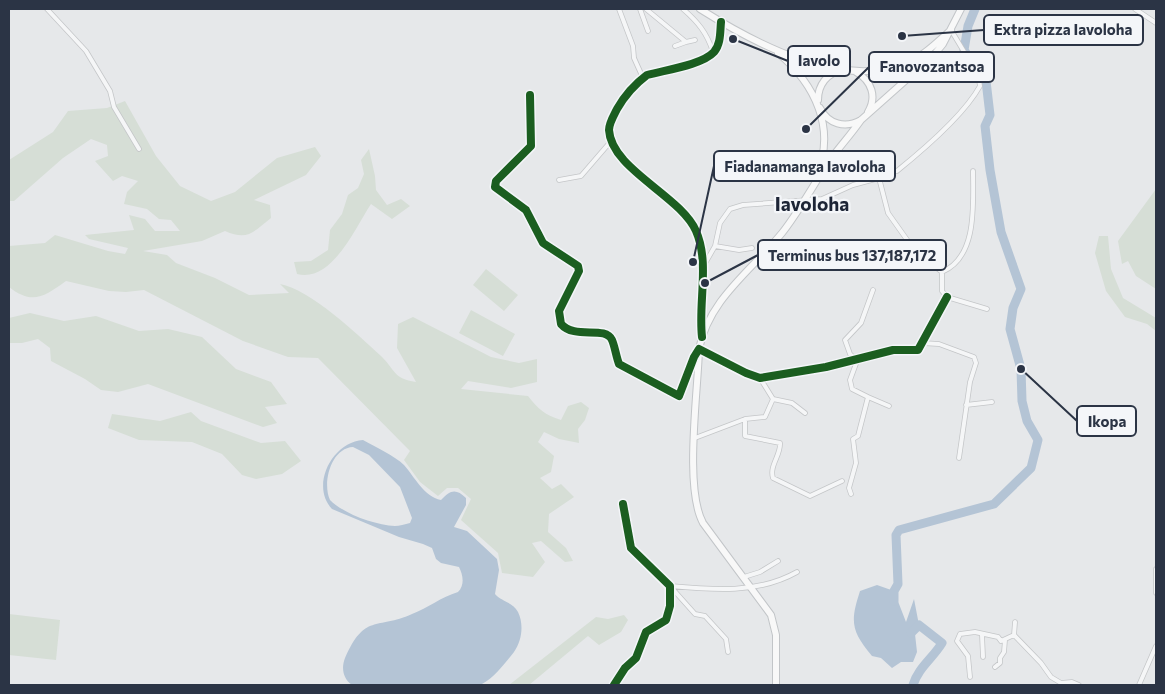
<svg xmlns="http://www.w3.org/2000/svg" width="1165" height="694" viewBox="0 0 1165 694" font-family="Commissioner,sans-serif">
<rect width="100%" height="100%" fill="#e6e8ea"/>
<path fill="#d6ded6" d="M125,101L156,156L180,186L211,201L235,192L277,158L315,147L321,156L306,175L254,200L270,205L271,218C253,232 248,241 225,231L202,241L143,251L167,255L176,263L215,278L249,295L289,293L280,284C310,289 358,335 381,356C395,369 393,379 416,382L397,348L398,324L413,317L491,357L519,363L537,359V382L511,388L468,381L461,389L528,396C538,409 545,415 561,420L568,406L581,402L589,408L585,420L578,429L579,443L559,439L544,432L538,442L554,456L551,472L540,478L552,489L561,484L574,497L549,514L548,532L566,548L573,561L565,562L541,541L532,543L545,562L533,577L502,573L498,553L461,520L471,499L458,488H447L438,496L420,482L404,460L410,451L318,358L288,357L243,341L144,290L126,292L109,291L66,281C44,297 32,305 9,287V246L45,243L55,235L108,251L125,254L128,248L89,239L85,235L134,230L129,215L145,219L155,231H180L171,220L159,219L147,209L124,204L127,192L138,181L122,176L113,181L95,161L108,156L107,145L91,139L63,158L14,201H9V160L53,132L68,111L107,108Z
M369,149L375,176L376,190L387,205L401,199L410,206L392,219L371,204C355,228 332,283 297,274L294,262L311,261L328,250L330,230L342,214L348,195L358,188L364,174L361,160Z
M1156,189V289L1136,276L1128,261L1122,264L1118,241Z
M1099,236H1108L1111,269L1123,298L1156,318V331L1147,324L1125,317L1106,291L1095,253Z
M486,269L518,295L504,311L473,285Z
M471,310L515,334L503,356L459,333Z
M30,313L64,321L96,316L139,331L168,329L202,337L236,369L271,382L287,404L265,407L277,423L263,427L148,384L118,392L101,390L85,379L51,361L50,348L38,339L22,343H9V318Z
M191,412L201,421L261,443L285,441L301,461L282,474L256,479L242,475L222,454L192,442L139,440L108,428L112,414L160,421Z
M9,614L60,620L56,660L9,655Z
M624,615L628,620L621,632L599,645L588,636L529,685H509L596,617L608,619Z"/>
<path fill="#b4c4d5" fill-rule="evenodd" d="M363,440C374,446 395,456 404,465C414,476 424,497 441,500C450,490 456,488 466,498V505L454,527L467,531L497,559L499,570L495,594C502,602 513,602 518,612C524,624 522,641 514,652C505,663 495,677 482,684C474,689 370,685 352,685C343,679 341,668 345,658C365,613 376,630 412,614C428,608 441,597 458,592C465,585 463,575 459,567L441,563L436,559L432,548L423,544L399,537L332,509C310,486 332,442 363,440ZM353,447L369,455L400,487L412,518L410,523C405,524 399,526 395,526C375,525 344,514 330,500C322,483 331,448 353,447Z
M877,585L894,591L906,622L914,599L919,625L915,634L917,652L913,662H901L892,668L881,658L872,656C851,631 850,622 860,591Z"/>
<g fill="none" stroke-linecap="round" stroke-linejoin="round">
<path stroke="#b4c4d5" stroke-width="9" d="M894,601V591L898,584L896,535L899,530L994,504L1031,468L1038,440L1027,421L1022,401L1021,369L1010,329L1013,308L1021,289L1001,232L990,170L985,126L990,115L986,81L964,50L968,26L975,9
M911,633L919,625L942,643C933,658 918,668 913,685"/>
<g stroke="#c4c6c8" stroke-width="5.5">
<path id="street" d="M47,9L86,51L110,91L114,107L139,149
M619,9L633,46L634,58L643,78
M640,9L648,31
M646,9L686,42L675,46
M683,9C698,22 707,33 713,52
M1135,9L1156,23
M686,42L695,40
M530,95L531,146L496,181L495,187L526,210L543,243L578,266L579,271L559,311L561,324C575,340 605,325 612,340C615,347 616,356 619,364L679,396L694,357L699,349L746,373L760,378L826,367L893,350H918L947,297
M879,178V174L886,170L897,171C923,150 964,115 980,86L978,75L951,30
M559,180L581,176L612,140
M715,246L739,250L752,248
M703,267L715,246L720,223L730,209L743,205L822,199L853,185L879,178L888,213L915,251L942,272V291L947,297L987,309
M942,272C978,257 973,203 973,171
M701,336C698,302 711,262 695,230C680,197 610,167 609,130C609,123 614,115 617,109C625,95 635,84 647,75C665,70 702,65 714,52C721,44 720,32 721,22
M922,343L939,344L974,357L976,363L970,382L959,458
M760,378L773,399L792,403L805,413
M868,397L889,406
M966,405L992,402
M745,419V436L780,443C781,455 769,466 773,478L810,496L842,481
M695,438L745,419L765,417L773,399
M851,494L849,488L856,463L853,439L858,436L868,397L852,389L850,380L857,361L850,354L845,340L861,323L873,290
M1156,569V593
M744,577L760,572L778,561
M670,586C713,590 758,594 797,572
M670,586L695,614L705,616L726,639L728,652
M1015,622L1014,635L1041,663L1051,677L1061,683L1060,685
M982,635L983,657
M995,667L1000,663V658L1004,652L1005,640
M970,677L968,656L957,641L960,634L975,632L998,637L1001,641L1014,635
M1061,683L1072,682L1079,685
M614,685L625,668L636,658L646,632L666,620L670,606V586L631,548L623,504
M1139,685L1156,646"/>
</g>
<g stroke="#c2c5c8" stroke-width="8">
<path id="primary" d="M700,9C754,43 839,89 904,64C923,57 936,43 951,30
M778,53C815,84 837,129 816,176
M856,72C872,81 877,97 868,112
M818,100C818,85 827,73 842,70
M820,108C828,124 845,129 861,120L933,56L943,44L961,9
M776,685V635L771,615L703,523C684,488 698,392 699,349C709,299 751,271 782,233C801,209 815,181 833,156C842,144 852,133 861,120"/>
</g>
<use href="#street" stroke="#f5f6f7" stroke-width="4"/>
<use href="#primary" stroke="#f8f8f8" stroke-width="6"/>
<g stroke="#f4f6f9" stroke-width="11">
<path id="cycleway" d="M530,95L531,146L496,181L495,187L526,210L543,243L578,266L579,271L559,311L561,324C575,340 605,325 612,340C615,347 616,356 619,364L679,396L694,357L699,349L746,373L760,378L826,367L893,350H918L947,297
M702,337C698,303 710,263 696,231C681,196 611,169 609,130C609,123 614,115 617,109C625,95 635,84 647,75C665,70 702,65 714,52C721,44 720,32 721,22
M614,685L625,668L636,658L646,632L666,620L670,606V586L631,548L623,504"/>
</g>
<use href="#cycleway" stroke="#1b5e20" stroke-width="8"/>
</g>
<g text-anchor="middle" stroke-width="4.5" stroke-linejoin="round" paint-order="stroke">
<g font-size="19" font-weight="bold" fill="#1d2536" stroke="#f4f6f9">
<text x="812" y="211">Iavoloha</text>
</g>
</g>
<path fill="none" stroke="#2b3445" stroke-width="2" d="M902 36L984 30M733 39L788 61M806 129L869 67M693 262L714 166M705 283L758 255M1021 369L1077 421"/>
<g fill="#2b3445" stroke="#f4f6f9" stroke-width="2">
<circle cx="902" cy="36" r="5"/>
<circle cx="733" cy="39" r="5"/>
<circle cx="806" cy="129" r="5"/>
<circle cx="693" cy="262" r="5"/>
<circle cx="705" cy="283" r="5"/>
<circle cx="1021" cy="369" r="5"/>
</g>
<g fill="#f4f6f9" stroke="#2b3445" stroke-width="2">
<rect x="984" y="15" width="159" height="30" rx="5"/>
<rect x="788" y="46" width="62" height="30" rx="5"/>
<rect x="869" y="52" width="125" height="30" rx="5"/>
<rect x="714" y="151" width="181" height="30" rx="5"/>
<rect x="758" y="240" width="188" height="30" rx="5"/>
<rect x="1077" y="406" width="59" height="30" rx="5"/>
</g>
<g font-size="15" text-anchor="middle" font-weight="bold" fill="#2b3445">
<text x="1063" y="35">Extra pizza Iavoloha</text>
<text x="819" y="66">Iavolo</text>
<text x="932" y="72">Fanovozantsoa</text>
<text x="805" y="172">Fiadanamanga Iavoloha</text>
<text x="852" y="261">Terminus bus 137,187,172</text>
<text x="1107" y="427">Ikopa</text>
</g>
<rect width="1165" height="694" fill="none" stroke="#2b3445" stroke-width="20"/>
</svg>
